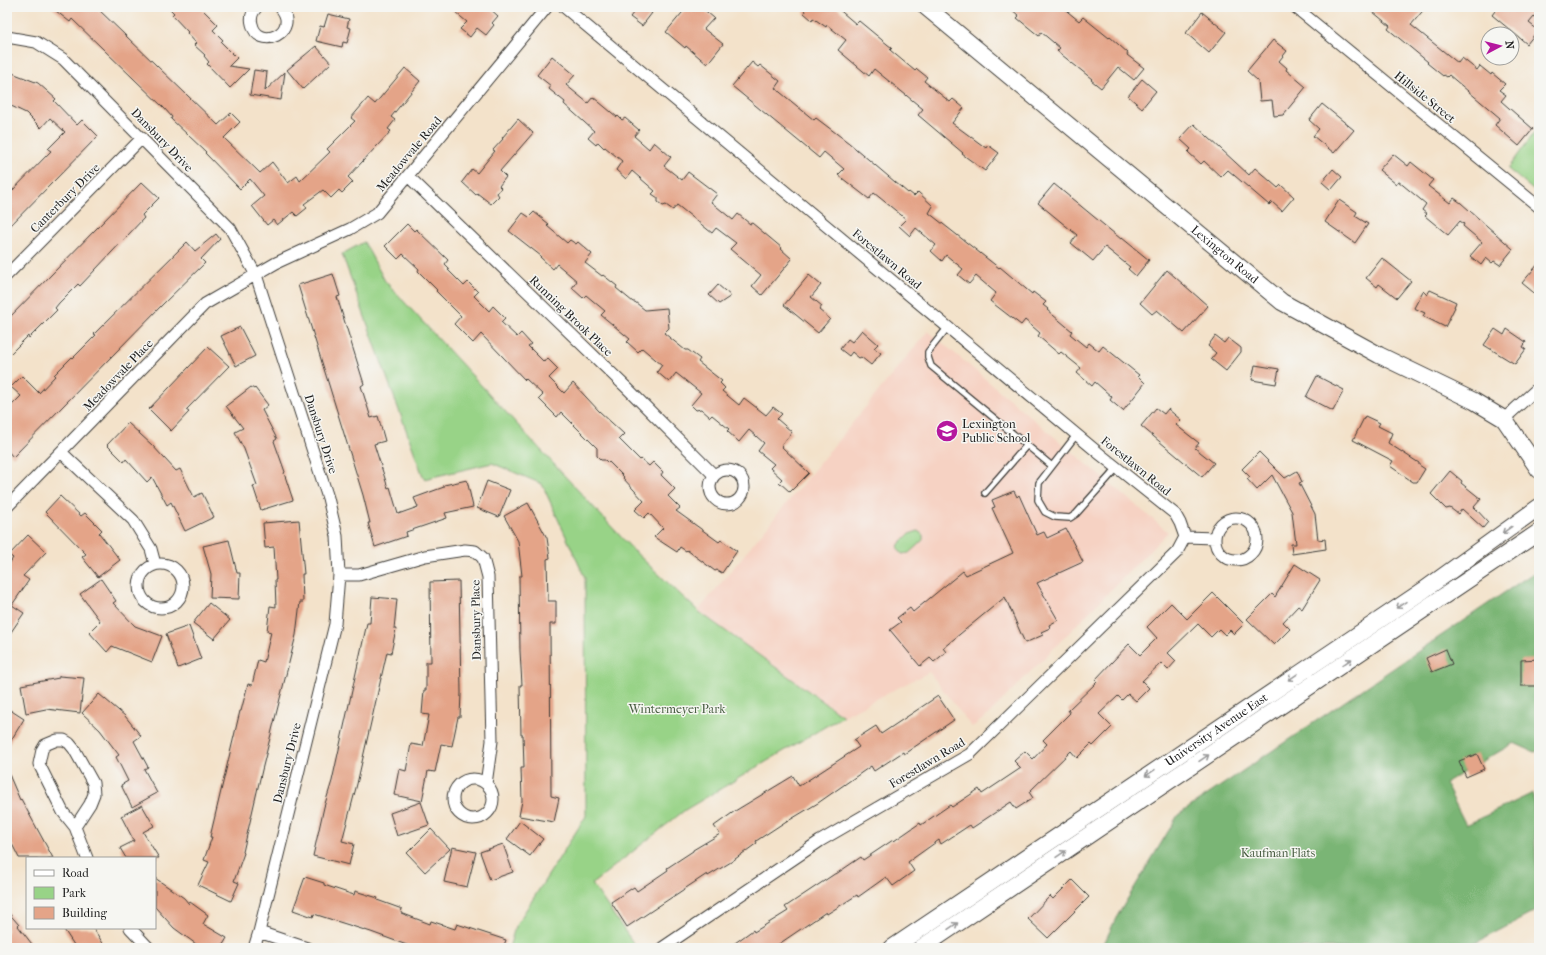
<svg xmlns="http://www.w3.org/2000/svg" width="1546" height="955" viewBox="0 0 1546 955" font-family="'IM FELL French Canon',serif">
<rect width="100%" height="100%" fill="#f6f6f2"/>
<filter id="ink" filterUnits="userSpaceOnUse"><feTurbulence type="fractalNoise" baseFrequency=".025" numOctaves="2"/><feDisplacementMap in="SourceGraphic" scale="8" xChannelSelector="R" yChannelSelector="G"/><feConvolveMatrix kernelMatrix="1 2 1 2 8 2 1 2 1" color-interpolation-filters="sRGB"/></filter>
<filter id="wash" filterUnits="userSpaceOnUse"><feTurbulence type="fractalNoise" baseFrequency=".012" numOctaves="4" result="noise"/><feDisplacementMap in="SourceGraphic" scale="16" xChannelSelector="R" yChannelSelector="G"/><feGaussianBlur stdDeviation="0.9" result="paint"/><feColorMatrix in="noise" values="0 0 0 0 0 0 0 0 0 0 0 0 0 0 0 0 0 1.4 0 .05"/><feComposite in="paint" operator="in"/></filter>
<g filter="url(#wash)">
<rect width="100%" height="100%" fill="#f3e2ca"/>
<path fill="#f6d2c3" d="M928,331L1168,532L986,717L972,727L929,672L843,716L698,611Z"/>
<path fill="#98d387" stroke="#5a7852" d="M1539,126V195L1508,169Z
M364,242L385,281L634,551L698,611L843,716L685,810L592,884L636,947L635,948H509L515,927L586,816L585,578L542,484L492,463L424,479L342,254Z
M918,531L923,535V540L909,553L902,554L898,549L899,544L909,534Z"/>
<path fill="#7ab574" stroke="#4b6848" d="M1539,569V751L1534,752L1514,743L1445,783L1466,825L1533,793L1538,910L1466,948H1102L1116,918L1178,815Z"/>
<g id="blocks">
<path fill="#e4a488" d="M51,7H96L218,125L231,113L240,122L224,138L260,173L272,162L288,183L297,176L300,181L330,152L327,149L355,121L351,118L368,98L375,104L405,68L420,81L391,117L395,120L388,129L391,131L348,177L353,182L342,193L339,190L331,198L323,190L304,204L307,208L297,216L293,212L277,225L273,220L267,225L252,206L264,196L250,179L240,189L205,153L206,152L171,119L172,117L164,108L72,19L70,22Z
M168,7H200L218,25L213,30L223,40L221,42L237,58L229,66L249,69L230,88L207,64L209,62L204,56L205,55L194,45L196,43L187,33L188,32L172,15L174,13Z
M449,7H488L498,16L492,23L494,25L486,35L477,28L470,37L460,29L467,22Z
M638,7H644L652,13L642,26L630,17Z
M687,7L694,11L697,7H701L714,18L704,29L723,44L707,64L686,46L685,48L666,32Z
M801,7H836L856,24L859,21L882,40L892,48L890,50L915,71L917,69L927,77L924,81L950,102L953,99L964,108L952,123L986,148L988,145L999,153L985,171L962,154L963,153L918,115L923,109L874,69L869,76L838,50L846,40L827,25L826,27L813,18L812,20L804,13L805,11Z
M1009,7H1062L1079,21L1083,17L1109,38L1110,37L1128,53L1127,55L1144,68L1134,80L1118,67L1101,88L1091,80L1092,79L1057,51L1060,48L1041,32L1039,36L1017,18L1019,16Z
M1367,7H1426L1411,25L1458,63L1462,58L1477,70L1480,66L1491,75L1492,73L1505,84L1499,90L1506,95L1501,101L1533,129L1519,146L1495,125L1500,118L1449,75L1447,77L1444,75L1443,76L1427,63L1428,62L1388,29L1390,26Z
M1498,7H1539V11L1529,23L1538,30L1527,44L1492,15Z
M1202,12L1226,32L1209,53L1186,33Z
M328,14L349,19L347,27L351,28L347,43L343,42L342,47L316,41L320,26L324,27Z
M1273,40L1287,51L1279,61L1287,68L1286,70L1306,87L1283,115L1274,116L1272,100L1260,101L1258,81L1247,71Z
M316,46L331,63L303,89L287,70Z
M552,56L575,75L566,85L588,103L593,97L617,117L618,116L622,120L625,118L639,130L634,136L649,149L654,142L671,157L664,166L682,180L688,172L717,194L711,202L733,220L738,214L750,224L752,223L782,248L781,249L792,259L762,295L752,286L761,275L730,249L736,243L716,228L712,233L677,205L673,210L666,205L663,206L658,202V198L652,194L655,191L632,171L626,179L616,170L622,161L605,147L604,148L598,142L596,145L588,138L594,131L564,104L565,102L549,89L551,86L537,75Z
M752,62L758,67L760,65L780,81L775,88L814,120L816,118L849,143L908,193L909,192L914,196L918,192L933,206L929,213L999,268L1000,267L1032,294L1033,292L1046,302L1043,305L1048,309L1047,310L1072,331L1070,334L1086,347L1089,343L1099,351L1103,346L1139,375L1138,376L1145,383L1123,411L1110,400L1112,397L1095,382L1092,386L1077,373L1081,368L1061,352L1059,354L1038,336L1040,333L1025,320L1021,325L990,301L996,293L976,276L969,284L958,275L963,269L946,255L942,261L931,251L936,245L916,228L910,236L899,226L906,219L874,193L869,199L838,175L844,169L824,152L819,158L732,86Z
M254,70L267,72L265,91L285,72L281,100L250,95Z
M7,71L38,83L56,99L54,101L77,125L82,120L98,136L7,229V196L51,151L48,149L65,132L50,118L41,128L26,113L7,104Z
M1142,79L1156,91L1142,108L1128,96Z
M1322,104L1354,130L1334,153L1313,136L1319,129L1309,120Z
M518,119L533,133L500,171L506,177L499,186L501,188L497,193L499,196L491,204L477,193L476,195L462,182L472,169L477,173L495,151L493,150L503,139L502,138Z
M1194,124L1249,175L1255,168L1278,188L1281,185L1294,197L1282,211L1272,202L1269,205L1228,170L1221,177L1204,161L1201,164L1188,152L1191,149L1180,139Z
M1393,154L1408,166L1411,162L1433,180L1428,186L1450,203L1454,198L1461,203L1513,249L1500,265L1494,261L1492,263L1486,258L1481,265L1470,256L1482,242L1463,226L1464,224L1460,221L1448,235L1425,216L1427,214L1422,210L1426,204L1398,181L1396,184L1379,170Z
M1333,169L1342,177L1331,190L1322,182Z
M142,182L159,198L142,215L144,218L80,286L78,284L59,303L55,308L57,310L29,338L28,336L7,357V320Z
M1054,184L1121,239L1122,238L1149,260L1136,276L1128,269L1130,267L1105,247L1093,261L1071,243L1077,235L1038,203Z
M1339,200L1357,212L1355,216L1368,224L1355,243L1325,222Z
M534,212L549,224L547,226L567,243L570,240L576,244L578,242L592,254L585,263L602,276L603,275L617,286L616,288L633,302H635L645,310L667,308L669,328L664,333L685,350H688L700,359L698,362L722,381L720,383L725,388L722,391L739,405L744,398L766,415L773,407L782,414L777,419L792,432L781,446L809,473L790,492L779,482L782,479L770,468L774,464L758,451L764,443L749,430L739,442L727,431L729,429L712,415L710,417L701,409L696,410L691,405L701,393L676,373L669,382L657,372L662,365L642,348L638,352L627,342L630,339L601,315L605,311L586,295L583,298L572,288L577,281L557,264L553,269L540,257L541,256L509,231L523,213L529,217Z
M407,224L414,231L416,229L448,260L445,264L450,269L448,270L464,286L468,282L478,292L474,296L489,311L493,306L505,318L501,322L517,337L521,333L531,344L528,346L544,362L547,358L558,369L549,378L564,393L573,383L599,411L624,434L619,439L640,460L641,459L649,466L653,462L663,472L661,475L675,489L668,496L680,508L676,511L719,542L721,540L737,551L722,573L717,570L715,571L687,550L686,551L680,547L677,552L654,537L663,528L649,513L644,518L635,510L644,501L623,478L624,477L609,462L608,463L605,460H601L597,456V448L561,412L557,417L539,399L543,395L526,379L525,380L481,334L473,343L454,324L461,316L436,291L437,290L418,271L419,269L403,254L398,259L385,246Z
M216,234L220,239L201,259L205,263L163,304L13,457L7,450V410L21,396L11,387L22,376L39,393L55,376L54,375L72,357L73,358L96,335L94,334L187,242L195,251Z
M1382,258L1411,281L1397,298L1379,284L1377,287L1366,278Z
M1539,263V297L1522,283Z
M1167,270L1208,306L1184,333L1157,310L1152,314L1140,303Z
M333,274L340,296L337,297L364,384L361,386L371,418L378,416L385,441L374,444L388,488L390,487L398,514L418,507L414,498L444,487V485L467,480L473,507L445,513L447,518L406,532L407,536L375,547L368,523H370L363,495L298,285Z
M809,275L821,285L811,297L822,306L819,310L830,319L818,333L784,305Z
M718,285L731,296L719,304L709,295Z
M1430,290L1456,302L1454,307H1455L1445,327L1423,316L1425,313L1414,308L1423,291L1427,295Z
M240,327L255,356L236,366L221,336Z
M1495,329L1504,335L1507,329L1526,342L1523,347L1526,349L1515,364L1484,345Z
M862,330L878,344L874,348L881,353L871,365L861,357L859,358L852,352L849,356L840,349L848,339L852,342Z
M1215,336L1224,343L1228,338L1241,348V352L1226,371L1211,359L1216,353L1208,346Z
M208,347L229,366L186,410L189,412L171,431L149,409Z
M1255,365L1279,369L1276,384L1252,380Z
M1317,376L1344,390L1333,411L1306,397Z
M251,387L254,389L255,388L268,405L262,410L277,439L274,441L285,472L284,473L293,500L261,510L253,486L257,485L244,449L235,432L243,428L226,406Z
M1156,408L1164,414L1168,409L1181,420L1176,425L1199,443L1195,448L1214,463L1202,477L1141,426Z
M1365,416L1380,423L1378,426L1392,433L1388,443L1419,463V465L1425,469L1417,482H1413L1390,466L1393,461L1353,440Z
M128,423L152,445L176,471L180,469L194,497L202,493L214,517L185,531L171,502L167,505L152,477L147,482L126,459L124,462L107,445Z
M1259,452L1285,478L1297,471L1302,482L1299,483L1315,514L1318,540L1325,539L1326,549L1292,554L1291,544H1296L1292,512L1272,475L1257,490L1247,479L1250,477L1242,469Z
M1450,471L1462,481L1461,483L1481,499L1474,507L1488,522L1483,528L1462,509L1458,514L1450,508L1446,509L1431,494Z
M487,481L510,490L499,517L477,508Z
M1014,491L1017,497L1019,495L1037,535L1044,532L1047,538L1066,529L1083,562L1037,583L1058,620L1049,625L1050,628L1041,632L1043,635L1025,643L1005,597L943,648L946,652L934,662L930,658L920,666L890,630L901,622L897,618L910,608L913,612L963,571L966,575L1013,553L992,508L995,507L992,500Z
M60,496L81,516L85,513L102,530L99,533L120,560L98,577L82,557L86,554L45,512Z
M528,503L547,538L550,558L547,559L548,601H556V624H550L551,796L559,798L554,822L519,816L522,801L521,768H524L523,735H521L520,685H522L520,651L519,576H522L518,541L504,516Z
M299,520L304,574H302L303,602H300L296,635L262,770L243,852L244,853L234,881L239,883L231,901L198,885L209,862L204,860L212,837H210L240,711H241L248,684L252,685L258,660L264,662L271,632L267,631L270,606L276,607L275,580H276L274,547L265,548L263,523Z
M28,535L46,552L23,576L29,580L12,605L24,613L7,638V567L13,558L9,555Z
M229,540L237,573H240L239,599L210,598L211,574L203,546Z
M1295,564L1320,580L1302,609L1298,606L1283,622L1290,629L1274,645L1247,619L1272,594L1275,597Z
M101,579L116,601L113,603L135,626L162,636L152,662L112,646L107,652L89,632L100,621L80,594Z
M459,581L461,693L460,717H458L452,746L441,744L435,772L428,771L422,801L394,795L399,769L406,771L411,744L423,746L429,715L422,714L424,690H426V662H431L430,582Z
M1213,593L1244,624L1234,634L1230,630L1225,635L1219,629L1211,637L1198,624L1168,653L1176,661L1168,670L1161,663L1142,681L1149,688L1136,701L1128,694L1122,700L1118,696L1099,714L1112,727L1093,746L1091,744L1077,758L1071,751L1029,792L1033,798L1016,809L1011,802L972,828L970,825L941,844L939,840L908,862L914,871L893,886L886,877L858,897L857,895L827,914L826,912L773,948H728L753,930L754,932L788,911L785,907L836,873V874L861,857L863,860L893,840L894,841L920,823L921,825L950,805L952,807L979,789L982,794L1021,768L1014,761L1025,751L1033,759L1047,744L1043,740L1070,713L1068,710L1097,682L1095,680L1129,644L1140,655L1157,638L1147,627L1171,603L1187,619Z
M372,597L397,599L394,629H396L391,653L387,652L357,784L342,841L354,844L349,865L313,856L324,807L332,781L367,623H370Z
M209,603L230,620L214,639L193,623Z
M189,626L201,659L178,668L166,634Z
M1446,649L1452,664L1432,672L1426,658Z
M1539,659V686H1521V660Z
M59,676L84,678L80,713L46,709L26,713L21,685L59,678Z
M99,694L125,716L141,736L134,741L148,767L144,769L157,793L132,807L121,785L128,781L116,757L119,755L100,730L82,713Z
M938,696L954,720L904,754L903,752L874,771L871,766L818,803L788,821V820L756,841L757,843L731,862L708,876L707,874L627,927L611,902L634,887L637,891L668,870L667,868L693,851V850L720,834L714,826L735,811L793,776L799,786L859,747L854,740L876,726L881,734Z
M7,708L24,719L7,747Z
M1477,754L1484,769L1466,777L1459,761Z
M7,770L20,800L21,799L53,858H19L7,834Z
M421,802L429,825L397,836L390,813Z
M142,805L154,826L143,832L159,858H126L120,848L134,841L121,816Z
M520,821L543,839L530,856L507,839Z
M431,829L450,849L425,872L407,853Z
M503,844L513,872L490,880L480,852Z
M452,847L476,852L467,887L444,882Z
M305,877L324,883V885L354,895L355,891L378,898L377,900L402,909L401,913L430,924L431,921L455,929L457,924L506,940L503,948H415L371,932L314,914L313,917L293,910Z
M155,878L184,898L189,904L190,902L208,915L203,924L227,938L221,948H193L196,944L174,928L155,907Z
M1072,880L1089,897L1048,938L1028,919L1050,896L1053,899Z
M7,911L19,925L18,926L35,948H7Z
M63,928H93L106,948H76Z"/>
</g>
</g>
<g filter="url(#ink)">
<use href="#blocks" fill-opacity="0" stroke="#3c3a36" stroke-width="1"/>
<g fill="none" stroke-linecap="round" stroke-linejoin="round">
<g stroke="#3c3a36" stroke-width="8">
<path id="lane" d="M948,327L928,352V357L931,366L1052,466
M1077,434L1039,483L1038,500L1045,512L1055,517L1070,518L1076,514L1117,468
M985,493L1027,445"/>
</g>
<g stroke="#3c3a36" stroke-width="13">
<path id="street" d="M257,7C252,12 250,17 252,24C258,52 302,32 280,7
M564,7L1101,455L1175,514L1180,523L1185,537L1177,552L970,754L820,841L662,948
M1295,7L1539,207
M7,37L36,42L63,59L230,228L256,275L328,498L337,536L339,575L335,624L259,932L254,948
M408,176L629,390L714,475
M7,275L142,138
M1504,419L1539,387
M61,452L133,520L151,549L155,564
M710 487a17 17 0 1 1 34 0a17 17 0 1 1-34 0Z
M7,507L205,304L276,263L350,229L377,213L547,7
M1215 539a21 21 0 1 1 42 0a21 21 0 1 1-42 0Z
M1185,537L1215,538
M139 586a22 22 0 1 1 44 0a22 22 0 1 1-44 0Z
M339,575H359L425,556L465,550L475,551L483,558L488,577L492,741L486,784
M453 799a20 20 0 1 1 40 0a20 20 0 1 1-40 0Z
M75,827L90,804L94,794L93,783L74,749L69,743L64,740H57L45,745L42,750L39,764L63,812L75,827L87,858
M130,928L149,948
M259,932L307,948"/>
</g>
<g stroke="#3c3a36" stroke-width="18">
<g id="secondary">
<path id="s1" d="M926,7L1282,302L1379,355L1474,401L1504,419L1539,470"/>
<path id="s2" d="M892,948L1424,590L1539,507"/>
<path d="M921,948L1539,532"/>
</g>
</g>
<use href="#lane" stroke="#fff" stroke-width="5.5"/>
<use href="#street" stroke="#fff" stroke-width="11"/>
<use href="#secondary" stroke="#fff" stroke-width="16"/>
</g>
<defs><path id="oneway-shaft" d="M-6 0H5M1.5-3L5.5 0L1.5 3" fill="none" stroke-width="1.6" stroke-linecap="round" stroke-linejoin="round"/></defs>
<g stroke="#999">
<use href="#oneway-shaft" transform="translate(1507 530) rotate(144)"/>
<use href="#oneway-shaft" transform="translate(1401 605) rotate(146)"/>
<use href="#oneway-shaft" transform="translate(1347 662) rotate(-34)"/>
<use href="#oneway-shaft" transform="translate(1293 677) rotate(146)"/>
<use href="#oneway-shaft" transform="translate(1204 758) rotate(-34)"/>
<use href="#oneway-shaft" transform="translate(1150 773) rotate(146)"/>
<use href="#oneway-shaft" transform="translate(1061 854) rotate(-34)"/>
<use href="#oneway-shaft" transform="translate(953 926) rotate(-34)"/>
</g>
</g>
<defs>
<g id="school-disc" transform="scale(1.15)"><circle r="9.5" fill="#b5179e" stroke="#f6f6f2"/><path d="M0-5L7-2L0 1L-7-2ZM-4 1L0 2.5L4 1V4Q0 6-4 4Z" fill="#fff"/></g>
</defs>
<g fill-rule="evenodd">
<use href="#school-disc" x="947" y="431"/>
</g>
<g text-anchor="middle" stroke-width="3" stroke-linejoin="round" paint-order="stroke">
<g font-size="12" fill="#1c1c1c" stroke="#f6f6f2">
<text transform="translate(1425 97) rotate(39)" y="4">Hillside Street</text>
<text transform="translate(162 140) rotate(46)" y="4">Dansbury Drive</text>
<text transform="translate(409 154) rotate(-50)" y="4">Meadowvale Road</text>
<text transform="translate(65 198) rotate(-45)" y="4">Canterbury Drive</text>
<text dy="4" stroke="none"><textPath href="#s1" startOffset="388">Lexington Road</textPath></text>
<text transform="translate(887 259) rotate(40)" y="4">Forestlawn Road</text>
<text transform="translate(571 316) rotate(44)" y="4">Running Brook Place</text>
<text transform="translate(118 375) rotate(-46)" y="4">Meadowvale Place</text>
<text transform="translate(321 434) rotate(72)" y="4">Dansbury Drive</text>
<text transform="translate(1136 466) rotate(39)" y="4">Forestlawn Road</text>
<text transform="translate(476 620) rotate(-91)" y="4">Dansbury Place</text>
<text dy="4" stroke="none"><textPath href="#s2" startOffset="391">University Avenue East</textPath></text>
<text transform="translate(287 763) rotate(-76)" y="4">Dansbury Drive</text>
<text transform="translate(927 763) rotate(-31)" y="4">Forestlawn Road</text>
</g>
<g font-size="12" fill="#1c1c1c" stroke="#f6f6f2" text-anchor="start">
<text x="962" y="428">Lexington<tspan x="962" dy="14">Public School</tspan></text>
</g>
<g font-size="12" fill="#475c41" stroke="#f6f6f2">
<text x="677" y="713">Wintermeyer Park</text>
<text x="1278" y="857">Kaufman Flats</text>
</g>
</g>
<rect width="1546" height="955" fill="none" stroke="#f6f6f2" stroke-width="24"/>
<rect x="26" y="857" width="130" height="72" fill="#f6f6f2" stroke="#9f9f9c"/>
<rect x="34" y="870" width="20" height="6" fill="#ffffff" stroke="#9f9f9c"/>
<text x="62" y="877" font-size="12" fill="#1c1c1c">Road</text>
<rect x="34" y="887" width="20" height="12" fill="#98d387" stroke="#9f9f9c"/>
<text x="62" y="897" font-size="12" fill="#1c1c1c">Park</text>
<rect x="34" y="907" width="20" height="12" fill="#e4a488" stroke="#9f9f9c"/>
<text x="62" y="917" font-size="12" fill="#1c1c1c">Building</text>
<g transform="translate(1500 46) rotate(83)"><circle r="19" fill="#f6f6f2" stroke="#9f9f9c"/>
<path d="M0-3L7 15L0 10L-7 15Z" fill="#b5179e"/>
<text y="-6" font-size="11" font-weight="bold" text-anchor="middle" fill="#1c1c1c">N</text>
</g>
</svg>
